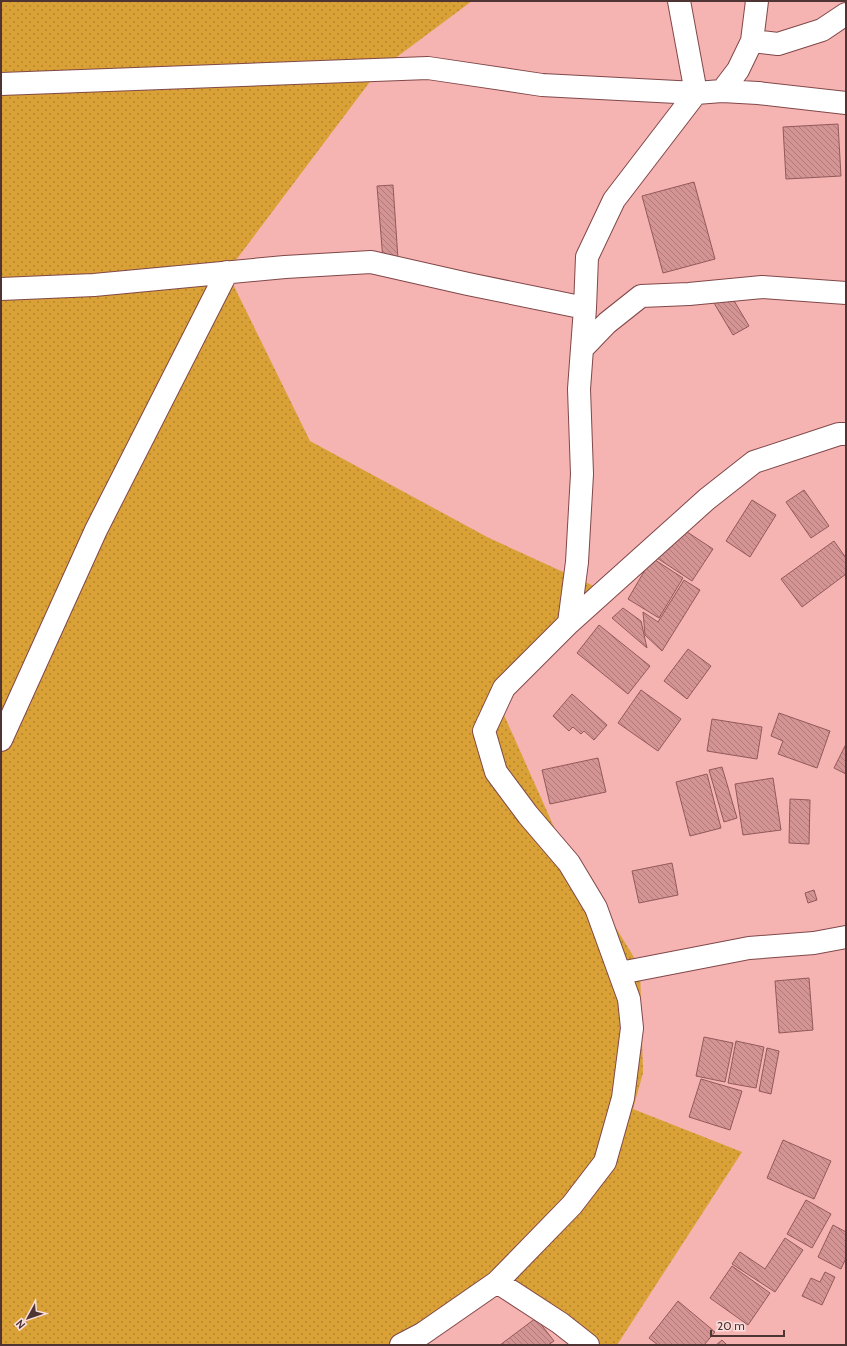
<svg xmlns="http://www.w3.org/2000/svg" width="847" height="1346" viewBox="0 0 847 1346" font-family="Cabin,sans-serif">
<defs>
<pattern id="grass-dots" width="8" height="8" patternUnits="userSpaceOnUse"><rect width="8" height="8" fill="#daa236"/><path d="M2 2h.1M6 6h.1" fill="none" stroke="#b3852e" stroke-width="1.8" stroke-linecap="round"/></pattern>
<pattern id="building-back-hatch" width="6" height="6" patternUnits="userSpaceOnUse"><rect width="6" height="6" fill="#d49494"/><path d="M-1 5l2 2M0 0l6 6M5-1l2 2" fill="none" stroke="#ae7a7a"/></pattern>
</defs>
<rect width="100%" height="100%" fill="#f5b3b2"/>
<path fill="url(#grass-dots)" d="M1,1H472L378,71L227,272L310,441L489,538L607,592L500,706L554,827L640,967L643,1073L633,1109L742,1152L617,1345H577L505,1280L400,1345H1Z"/>
<path fill="url(#building-back-hatch)" stroke="#935959" d="M838,124L841,176L786,179L783,127Z
M694,182L715,259L663,273L642,196Z
M393,185L398,259L383,260L377,186Z
M730,294L749,326L733,335L714,303Z
M804,490L829,526L811,538L786,502Z
M752,500L776,515L750,557L726,541Z
M675,524L713,549L692,581L654,556Z
M834,541L846,558V574L802,607L781,579Z
M652,558L683,578L659,618L628,599Z
M684,580L700,590L662,651L645,635L643,612L658,622Z
M623,608L641,621L647,648L612,618Z
M599,625L650,666L628,694L577,653Z
M688,649L711,666L687,699L664,681Z
M641,690L681,719L658,751L618,723Z
M572,694L607,725L594,740L584,731L581,734L573,727L569,731L553,716Z
M779,713L830,731L817,768L778,754L783,741L771,736Z
M712,719L762,727L757,759L707,751Z
M846,744V774L834,768Z
M598,758L606,792L550,804L542,770Z
M722,767L737,818L724,822L709,770Z
M707,774L721,828L690,836L676,782Z
M773,778L781,830L743,835L735,784Z
M790,799L810,800L809,844L789,843Z
M672,863L678,895L639,903L632,871Z
M814,890L817,900L808,903L805,893Z
M809,978L813,1030L779,1033L775,981Z
M704,1037L733,1043L725,1082L696,1076Z
M736,1041L764,1047L756,1088L728,1083Z
M767,1048L779,1051L771,1094L759,1091Z
M701,1079L742,1091L730,1130L689,1117Z
M783,1140L831,1161L814,1199L767,1178Z
M806,1200L831,1214L812,1248L787,1234Z
M833,1225L846,1232V1258L841,1269L818,1257Z
M785,1238L803,1250L775,1292L732,1264L740,1252L765,1269Z
M732,1266L770,1293L748,1325L710,1298Z
M825,1272L835,1277L822,1305L802,1296L811,1278L820,1282Z
M678,1301L715,1332L704,1345H658L649,1338Z
M536,1318L554,1341L548,1345H500Z
M722,1340L727,1345H716Z"/>
<g fill="none" stroke-linecap="round" stroke-linejoin="round">
<g stroke="#814849" stroke-width="24">
<path id="minor" d="M752,41L778,44L822,30L846,14
M1,84L428,68L542,85L696,93L722,91L738,70L752,41L757,1
M722,91L758,93L846,103
M1,289L94,285L285,267L371,262L468,284L585,308
M582,349L607,323L641,296L689,294L762,287L846,293
M569,623L577,562L582,474L579,389L585,308L587,257L614,200L696,93L679,1
M1,740L96,530L227,272
M620,973L749,948L814,943L846,937
M497,1282L560,1323L588,1345
M401,1345L422,1334L497,1282L572,1205L605,1162L623,1098L632,1028L629,999L596,908L569,863L528,815L496,772L484,731L504,688L569,623L707,499L754,462L839,434H846"/>
</g>
<use href="#minor" stroke="#fff" stroke-width="22"/>
</g>
<rect width="847" height="1346" fill="none" stroke="#4f3434" stroke-width="4"/>
<g transform="translate(28 1318) rotate(230)" stroke="#fbdfdf" stroke-width="3" paint-order="stroke">
<path d="M0-3L7 15L0 10L-7 15Z" fill="#4f3434"/>
<text y="-6" font-size="11" font-weight="bold" text-anchor="middle" fill="#4f3434">N</text>
</g>
<path d="M711 1330v6h73v-6" fill="none" stroke="#4f3434" stroke-width="2"/>
<text x="717" y="1330" font-size="12" fill="#4f3434" stroke="#fbdfdf" stroke-width="3" paint-order="stroke">20 m</text>
</svg>
